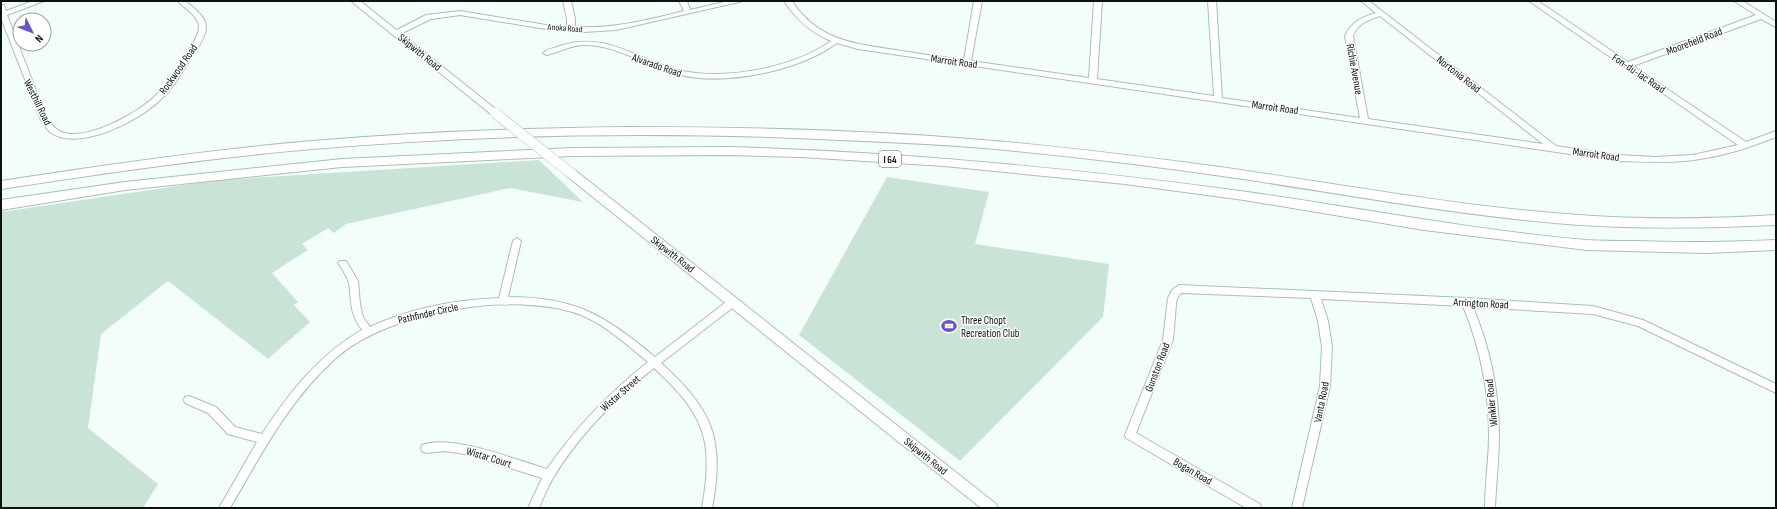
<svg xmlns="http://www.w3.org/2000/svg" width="1777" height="509" viewBox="0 0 1777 509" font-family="'Sofia Sans Condensed',sans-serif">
<rect width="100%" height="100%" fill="#f3fef8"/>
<path fill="#c9e4d6" d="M539,160L583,202L510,188L346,224L334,233L328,228L302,244L308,250L272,273L298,302L294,305L310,322L268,359L168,281L101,334L88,428L158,484L143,508H1V212L218,180Z
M887,177L989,192L975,244L1109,264L1103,317L960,461L799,335Z"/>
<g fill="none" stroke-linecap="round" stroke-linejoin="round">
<g stroke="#a6c1b3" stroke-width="2">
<path id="minor" d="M33,1H44L7,15L45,114C50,122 54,130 64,133C90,139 134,115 153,98C167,86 177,70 186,54C191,47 199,36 199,27C199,16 185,9 178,1H186C193,8 206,16 206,27C206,37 197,49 192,57C182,72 173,89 159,101C137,122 80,151 51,133C46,129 43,123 40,118L1,18V5H4L6,11Z
M563,1H571L575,19V27C612,29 648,20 684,11L679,1H687L690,10L728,1H741L739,2L616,30L584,32L552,30L460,15L431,19L398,35H395L391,33L426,15L460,11L552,26L567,27V19Z
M784,1H792C817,40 854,44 896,50C919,54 941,57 964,60L974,1H982L971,61L1089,78L1094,1H1102L1097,79L1214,96L1208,1H1216L1222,98L1360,118L1345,36C1351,22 1362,17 1376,13L1361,1H1369L1556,146L1617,155L1655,157L1693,155L1738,145L1529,1H1538L1628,62L1756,15L1734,1H1743L1776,22V27L1761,19L1633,66L1746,142L1776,131V137C1753,146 1730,154 1706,158C1676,164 1647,162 1617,161L858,49L837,43C799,71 726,86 680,75C649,68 615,43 582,45C570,46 559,52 547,55L543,53C547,49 554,48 560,46C607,30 639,62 682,71C727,80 793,68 831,41C810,32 796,19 784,1ZM1380,16L1543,144L1368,119L1353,36C1357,24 1368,20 1380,16Z
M517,238L521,241L508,297C576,297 604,315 655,357L730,299H736L738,302L736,305L661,363C713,410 725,439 712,508H702C714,440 705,415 654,368C615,399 579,435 553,478C548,487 543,498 539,508H528L542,478L465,454L445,451L426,453L422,451L421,448L422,445C452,434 516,460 547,469C575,428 608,394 648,362C627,345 606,325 581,315C515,290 389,311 336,358C289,400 261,455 230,508H219L257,442L228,434L208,413L185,403L184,400L185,397L189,396L216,407L235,427L262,434C289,393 319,354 362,330C349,312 352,303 349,283C347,276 342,269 338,263L340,261H346L358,281L360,304L363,317L370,327C410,308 455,300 499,298L513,241Z
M1179,285L1466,298L1593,306L1643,320L1776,384V393L1638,326L1593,314L1473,307C1490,348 1499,390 1499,435C1499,459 1496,483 1495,508H1485C1485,483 1489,459 1489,435C1489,390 1480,347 1463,306L1321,299L1328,321L1332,347L1330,386L1302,508H1292L1320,386L1322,347L1318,321L1311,298L1181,293L1177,298L1176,304L1173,340L1136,433L1260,504L1261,508H1246L1126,438L1125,435L1163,340L1168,298L1172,290Z"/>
</g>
<g stroke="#a6c1b3" stroke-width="2">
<path id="major" d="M351,1H360L498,111L500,113L498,115H492Z
M572,170L576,171L996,504L998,508H981L568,177L567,174L568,171Z"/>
</g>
<g stroke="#a6c1b3" stroke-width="2">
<path id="highway" d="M629,127C746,127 864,130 982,140C1049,145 1116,154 1183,162C1315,179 1446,206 1579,215C1645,220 1710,219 1776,215V225C1710,228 1645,229 1579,225C1469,217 1360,197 1250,180C1162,167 1073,156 984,148C936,144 888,142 840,140C664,131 488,134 312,149C208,158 104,173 1,189V181C104,165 208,150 312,141C418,132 523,128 629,127Z
M729,147C900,152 1070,168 1240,191C1355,207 1470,230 1586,240C1603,241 1621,241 1639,241C1685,243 1730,242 1776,240V250L1706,253L1587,250L1424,230L1244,200L1125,184L944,166L801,157L729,155L572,156L342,167L125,190L1,210V200L125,182L342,159L572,148Z"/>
</g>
<use href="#minor" fill="#fff" fill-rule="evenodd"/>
<use href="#major" fill="#fff" fill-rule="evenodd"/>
<use href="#highway" fill="#fff" fill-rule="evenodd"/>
<g stroke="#a6c1b3" stroke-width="11" stroke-linecap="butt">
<path id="major-bridge" d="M495,113L572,174"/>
</g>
<use href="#major-bridge" stroke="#fff" stroke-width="10"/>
</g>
<defs>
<g id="stadium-bare" transform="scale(1.2)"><path d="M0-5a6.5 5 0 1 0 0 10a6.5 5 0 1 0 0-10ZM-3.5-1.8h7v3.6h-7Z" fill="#6855ce" stroke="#fff" stroke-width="2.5" paint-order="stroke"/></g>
</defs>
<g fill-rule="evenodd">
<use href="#stadium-bare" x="949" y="326"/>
</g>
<g text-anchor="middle" stroke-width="3" stroke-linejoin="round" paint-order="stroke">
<g font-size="9" fill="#0a130f" stroke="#fff">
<text transform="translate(565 28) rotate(4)" y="3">Anoka Road</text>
</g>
<rect fill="#fff" stroke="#545a57" stroke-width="1" x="879" y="151" width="22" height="16" rx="3"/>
<g font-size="10" font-weight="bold" fill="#0a130f">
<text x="890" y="163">I 64</text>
</g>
<g font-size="11" fill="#0a130f" stroke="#fff">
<text transform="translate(1694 41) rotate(-21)" y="4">Moorefield Road</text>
<text transform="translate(420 52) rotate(39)" y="4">Skipwith Road</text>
<text transform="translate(954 61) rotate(8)" y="4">Marroit Road</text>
<text transform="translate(657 65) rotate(19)" y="4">Alvarado Road</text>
<text transform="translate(178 69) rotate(-55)" y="4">Rockwood Road</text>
<text transform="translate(1355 69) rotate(80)" y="4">Richie Avenue</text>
<text transform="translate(1639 73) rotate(34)" y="4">Fon-du-lac Road</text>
<text transform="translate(1459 74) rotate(38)" y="4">Nortonia Road</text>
<text transform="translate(38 102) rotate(64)" y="4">Westhill Road</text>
<text transform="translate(1275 107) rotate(8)" y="4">Marroit Road</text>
<text transform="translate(1596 154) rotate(8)" y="4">Marroit Road</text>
<text transform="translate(673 254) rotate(38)" y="4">Skipwith Road</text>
<text transform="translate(1481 303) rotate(3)" y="4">Arrington Road</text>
<text transform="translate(428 313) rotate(-13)" y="4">Pathfinder Circle</text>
<text transform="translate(1157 367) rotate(-69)" y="4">Gunston Road</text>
<text transform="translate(620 393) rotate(-41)" y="4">Wistar Street</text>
<text transform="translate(1321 402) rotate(-79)" y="4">Vanta Road</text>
<text transform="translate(1491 403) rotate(-96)" y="4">Winkler Road</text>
<text transform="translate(926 456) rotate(39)" y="4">Skipwith Road</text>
<text transform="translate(489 457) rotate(17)" y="4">Wistar Court</text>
<text transform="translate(1193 471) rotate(30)" y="4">Bogan Road</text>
</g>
<g font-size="11" fill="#0a130f" stroke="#fff" text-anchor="start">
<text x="961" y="324">Three Chopt<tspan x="961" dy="13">Recreation Club</tspan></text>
</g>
</g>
<rect width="1777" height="509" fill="none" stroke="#0a130f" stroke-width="4"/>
<g transform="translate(32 32) rotate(133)"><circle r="19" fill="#ffffff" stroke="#9da19f"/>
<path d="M0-3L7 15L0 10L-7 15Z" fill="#6855ce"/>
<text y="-6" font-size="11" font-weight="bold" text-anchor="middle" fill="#0a130f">N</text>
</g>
</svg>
